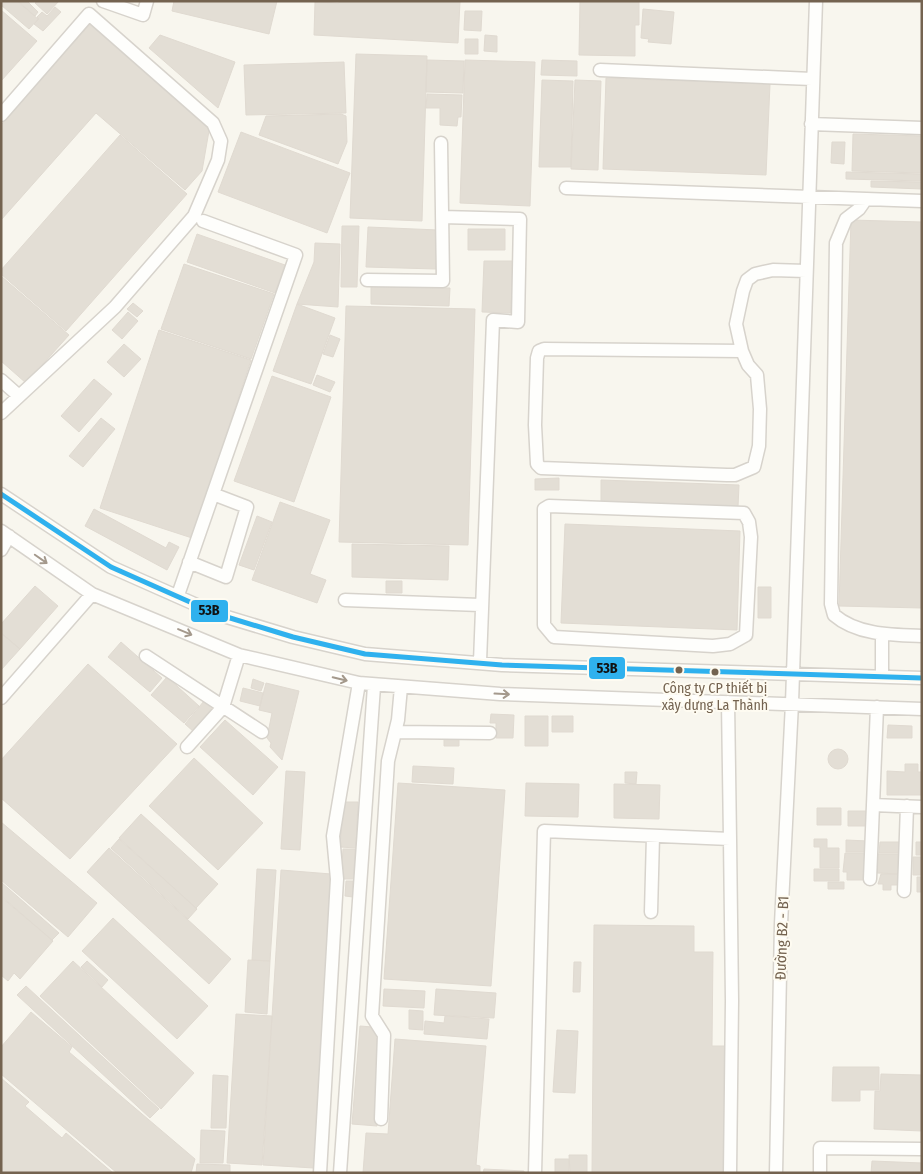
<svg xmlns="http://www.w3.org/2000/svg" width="923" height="1174" viewBox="0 0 923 1174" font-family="'Fira Sans Condensed',sans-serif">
<rect width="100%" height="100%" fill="#f8f6ee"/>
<path fill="#e3ded5" stroke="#e0dad1" d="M1,1H17L38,19L29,29L1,5Z
M18,1H27L38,12L35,16Z
M38,1H59L47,14L35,3Z
M174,1H277L269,34L172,11Z
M339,1H460L458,43L314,35L315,2L339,3Z
M580,1L639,2V25H635V56L579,55Z
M55,7L61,12L43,31L34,24L39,19L37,17L42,12L47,16Z
M643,9L674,12L671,44L648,42L649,39L641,38Z
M1,10L37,41L1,81Z
M465,11H482L481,31L464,30Z
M92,22L210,125L202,171L185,190L96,113L1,220V125Z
M160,35L235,62L218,108L149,48Z
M485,35L497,36V52L484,51Z
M465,39H478V54H465Z
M356,54L427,56L422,221L350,218Z
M427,60L464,61L463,93L426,92Z
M465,60L535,62L530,206L460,203Z
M542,60L577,61V76L541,75Z
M344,62L346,113L246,115L244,65Z
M606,78L770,84L766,175L603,169Z
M542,80L573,81L571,167H539Z
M575,80L601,81L598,170L571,169Z
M427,94L462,95L461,117H458L457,126L440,125V108H426Z
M341,114L346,116L347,142L338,164L259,135L266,116Z
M241,132L350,173L327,233L218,192Z
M853,134L922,136V173L852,171Z
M120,135L187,194L66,331L1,274V270Z
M832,142H845L844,164L831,163Z
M846,172L922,174V181L846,179Z
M871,181L922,182V189L871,187Z
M851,220L922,222V608L839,606Z
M342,226H359L357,287H341Z
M368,227L438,230L436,269L366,267Z
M468,229H505V250H468Z
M197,234L285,265L275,293L187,262Z
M315,243L340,244L338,307L297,304L314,262Z
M484,261H513L511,313L482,312Z
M184,264L274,294L251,359L161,329Z
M1,276L69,335L26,383L1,361Z
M371,286L450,288L449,306L371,304Z
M133,303L143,311L137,317L127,309Z
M297,304L335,318L311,384L273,371Z
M346,306L475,309L468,545L339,542Z
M128,312L138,321L122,339L112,330Z
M159,330L251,360L192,538L100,508Z
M330,335L340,339L333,357L323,354Z
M124,344L141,359L124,377L107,362Z
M317,375L335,382L330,392L313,385Z
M272,376L331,397L294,502L234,481Z
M94,379L112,394L79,432L61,416Z
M101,418L115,429L83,467L69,456Z
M559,478V490H535V479Z
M601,480L739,485L738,507L601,503Z
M280,502L330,520L310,574L326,580L317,603L252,580Z
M94,509L166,548L169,542L179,547L167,570L85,526Z
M257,516L272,522L254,570L239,565Z
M565,524L740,531L737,630L561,623Z
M352,544L449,546L448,580L352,577Z
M386,581H402V593H386Z
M35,586L58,606L20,649L1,633V624Z
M758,587H771V618H758Z
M1,633L20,649L1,670Z
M121,642L162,678L150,692L108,657Z
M88,664L177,744L70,859L1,798V760Z
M167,677L199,706L184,723L151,695Z
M253,679L264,683L261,691L251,688Z
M266,683L299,691L282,760L270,747L271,743L267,738L272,713L259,710Z
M243,688L263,693L260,706L240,701Z
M204,701L214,708L194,732L185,724Z
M491,714L514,715L513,738H496V723H490Z
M525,716H548V746H525Z
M552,716H573V732H552Z
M225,720L278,767L253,795L200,747Z
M888,725L912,726V738H887Z
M444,737H459V746H444Z
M828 759a10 10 0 1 1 20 0a10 10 0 1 1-20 0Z
M194,758L263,823L218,870L149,806Z
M905,764H918V772H922V795H887V771L905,772Z
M413,766L454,768L453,784L412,782Z
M286,771L305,772L300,850L281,849Z
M625,772H637L636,784L625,783Z
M398,783L505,790L491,986L384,979Z
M526,783L579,784L578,817L525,816Z
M614,784L660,785L659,819L614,818Z
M343,802H358L356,848L340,847Z
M817,808H841V825H817Z
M848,811H868V826H848Z
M141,814L218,884L196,908L119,838Z
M1,822L97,903L68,937L1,880Z
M119,839L197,909L188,919L111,848Z
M814,839H827V848H839V868H820V847H814Z
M846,840L868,841V852H846Z
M880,842H901V853H879Z
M916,842H922V855H916Z
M109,848L231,959L209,984L87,872Z
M343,849H355L354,879H341Z
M845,853H867V880H847V872H843Z
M877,854H901L900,874L877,873Z
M913,857H922V875H913Z
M257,869L276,870L270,961L252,960Z
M814,869H839V881H814Z
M281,870L331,874L314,1168L263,1165Z
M881,874H900V885H891V890H883V884H878Z
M917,877H922V892H917Z
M346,881H353V897L345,896Z
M1,882L59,933L52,940L1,896Z
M828,882H844V889H828Z
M1,897L53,941L20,979L14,973L8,981L1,975Z
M113,918L208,1006L177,1039L82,951Z
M594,925L694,926V952H713L712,1046H726L725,1173H592Z
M248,960L270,961L267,1014L245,1012Z
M73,961L194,1073L161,1109L40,996Z
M87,961L108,980L102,987L81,967Z
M574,962H581L580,992H573Z
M26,986L159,1109L150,1118L17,995Z
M384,989L425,991L424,1008L383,1006Z
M436,989L496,993L494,1018L434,1015Z
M409,1010L423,1011V1030L409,1029Z
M31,1012L72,1047L69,1052L195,1159L191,1173H117L1,1074V1047Z
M236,1014L272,1016L262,1165L227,1163Z
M445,1016L489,1019L487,1039L424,1034L425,1021L444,1023Z
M360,1026L385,1028L377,1126L352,1124Z
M557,1030L578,1031L575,1093L553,1092Z
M395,1039L486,1046L476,1165L480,1166V1173H363L366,1133L388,1134Z
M833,1067H879V1090H860V1101H832Z
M881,1074L922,1075V1131L874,1129L875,1091H880Z
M213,1075L228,1076L226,1128H211Z
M1,1078L29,1102L25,1106L62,1138L66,1133L113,1173H1Z
M201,1130L225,1131L223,1163H200Z
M569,1155H587V1173H570Z
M555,1159H569V1173H555Z
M872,1161L922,1163V1173H871Z
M197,1164L230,1165V1173H196Z
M484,1169L524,1171V1173H483Z"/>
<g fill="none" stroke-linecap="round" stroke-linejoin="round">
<g stroke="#d7d3cc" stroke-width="15">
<path id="minor" d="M103,1L143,15L147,1
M600,70L812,79
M1,115L89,14L213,123L221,141L218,160L194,216L115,307L1,413
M811,124L922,128
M566,188L922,201
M866,199L859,209L846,219L836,243L831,604L834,615C857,635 892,635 922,636
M442,217L520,219L518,322L493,320L480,662
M367,280L443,281L441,143
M742,351L544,349L539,351L537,358L535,425L537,464L541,468L727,475H735L754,467L759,446L760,409L757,375L748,365L742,351L736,324L743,291L747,280L755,274L773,270L806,271
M1,380L19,396
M1,494L111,567L217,614L293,637L365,654L502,665L922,678
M549,506L744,513L749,522L751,537L746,635L730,644L713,646L554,637L544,625V509Z
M1,531L92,594L239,655L359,683L500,694L922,709
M1,550L9,536
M189,562L226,577L247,507L213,494
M178,595L296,255L203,221
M345,600L480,605
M146,656L262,732
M882,676V635
M1,698L92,594
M877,707L873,805L922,807
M395,732L490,733
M187,747L223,707L239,655
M730,839L732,1001L730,1173
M870,879L873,805
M904,891L907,806
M651,912L653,836
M381,1119L384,1035L372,1016L388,761L398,720L401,687
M320,1173L337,879L333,836L359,683
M340,1173L374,686
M535,1173L544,831L730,839L728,702
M776,1173L781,924L792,703L816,1
M820,1173V1148L922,1149"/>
</g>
<use href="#minor" stroke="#fefefc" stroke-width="12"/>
<g stroke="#fefbf1" stroke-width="9">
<path id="bus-1" d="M1,494L111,567L217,614L293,637L365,654L502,665L922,678"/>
</g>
<use href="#bus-1" stroke="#2fb1ee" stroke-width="5"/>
</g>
<defs><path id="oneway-shaft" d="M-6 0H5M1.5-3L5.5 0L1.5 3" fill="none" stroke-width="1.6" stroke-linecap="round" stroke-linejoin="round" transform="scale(1.25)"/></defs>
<g stroke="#a4998c">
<use href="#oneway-shaft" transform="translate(41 559) rotate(35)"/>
<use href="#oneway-shaft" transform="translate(185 632) rotate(23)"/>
<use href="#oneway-shaft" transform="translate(340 679) rotate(13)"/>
<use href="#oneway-shaft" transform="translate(502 694) rotate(3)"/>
</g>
<g fill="#746350" stroke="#fefbf1" stroke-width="2">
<circle cx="679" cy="670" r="4.5"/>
<circle cx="715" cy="672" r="4.5"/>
</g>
<g text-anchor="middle" stroke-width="4" stroke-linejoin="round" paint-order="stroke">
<g font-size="14" fill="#746350" stroke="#fefbf1">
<text x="715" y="693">Công ty CP thiết bị<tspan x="715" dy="17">xây dựng La Thành</tspan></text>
</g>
<g font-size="15" fill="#746350" stroke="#fefbf1">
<text transform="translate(782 938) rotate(-88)" y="5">Đường B2 - B1</text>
</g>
</g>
<g stroke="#fefbf1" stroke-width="2">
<rect x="190" y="599" width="39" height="24" rx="5" fill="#2fb1ee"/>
<rect x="588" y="656" width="38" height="24" rx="5" fill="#2fb1ee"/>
</g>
<g font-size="14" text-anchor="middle" font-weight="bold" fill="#111">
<text x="209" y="615">53B</text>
<text x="607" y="673">53B</text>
</g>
<rect width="923" height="1174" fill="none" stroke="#746350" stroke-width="5"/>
</svg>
